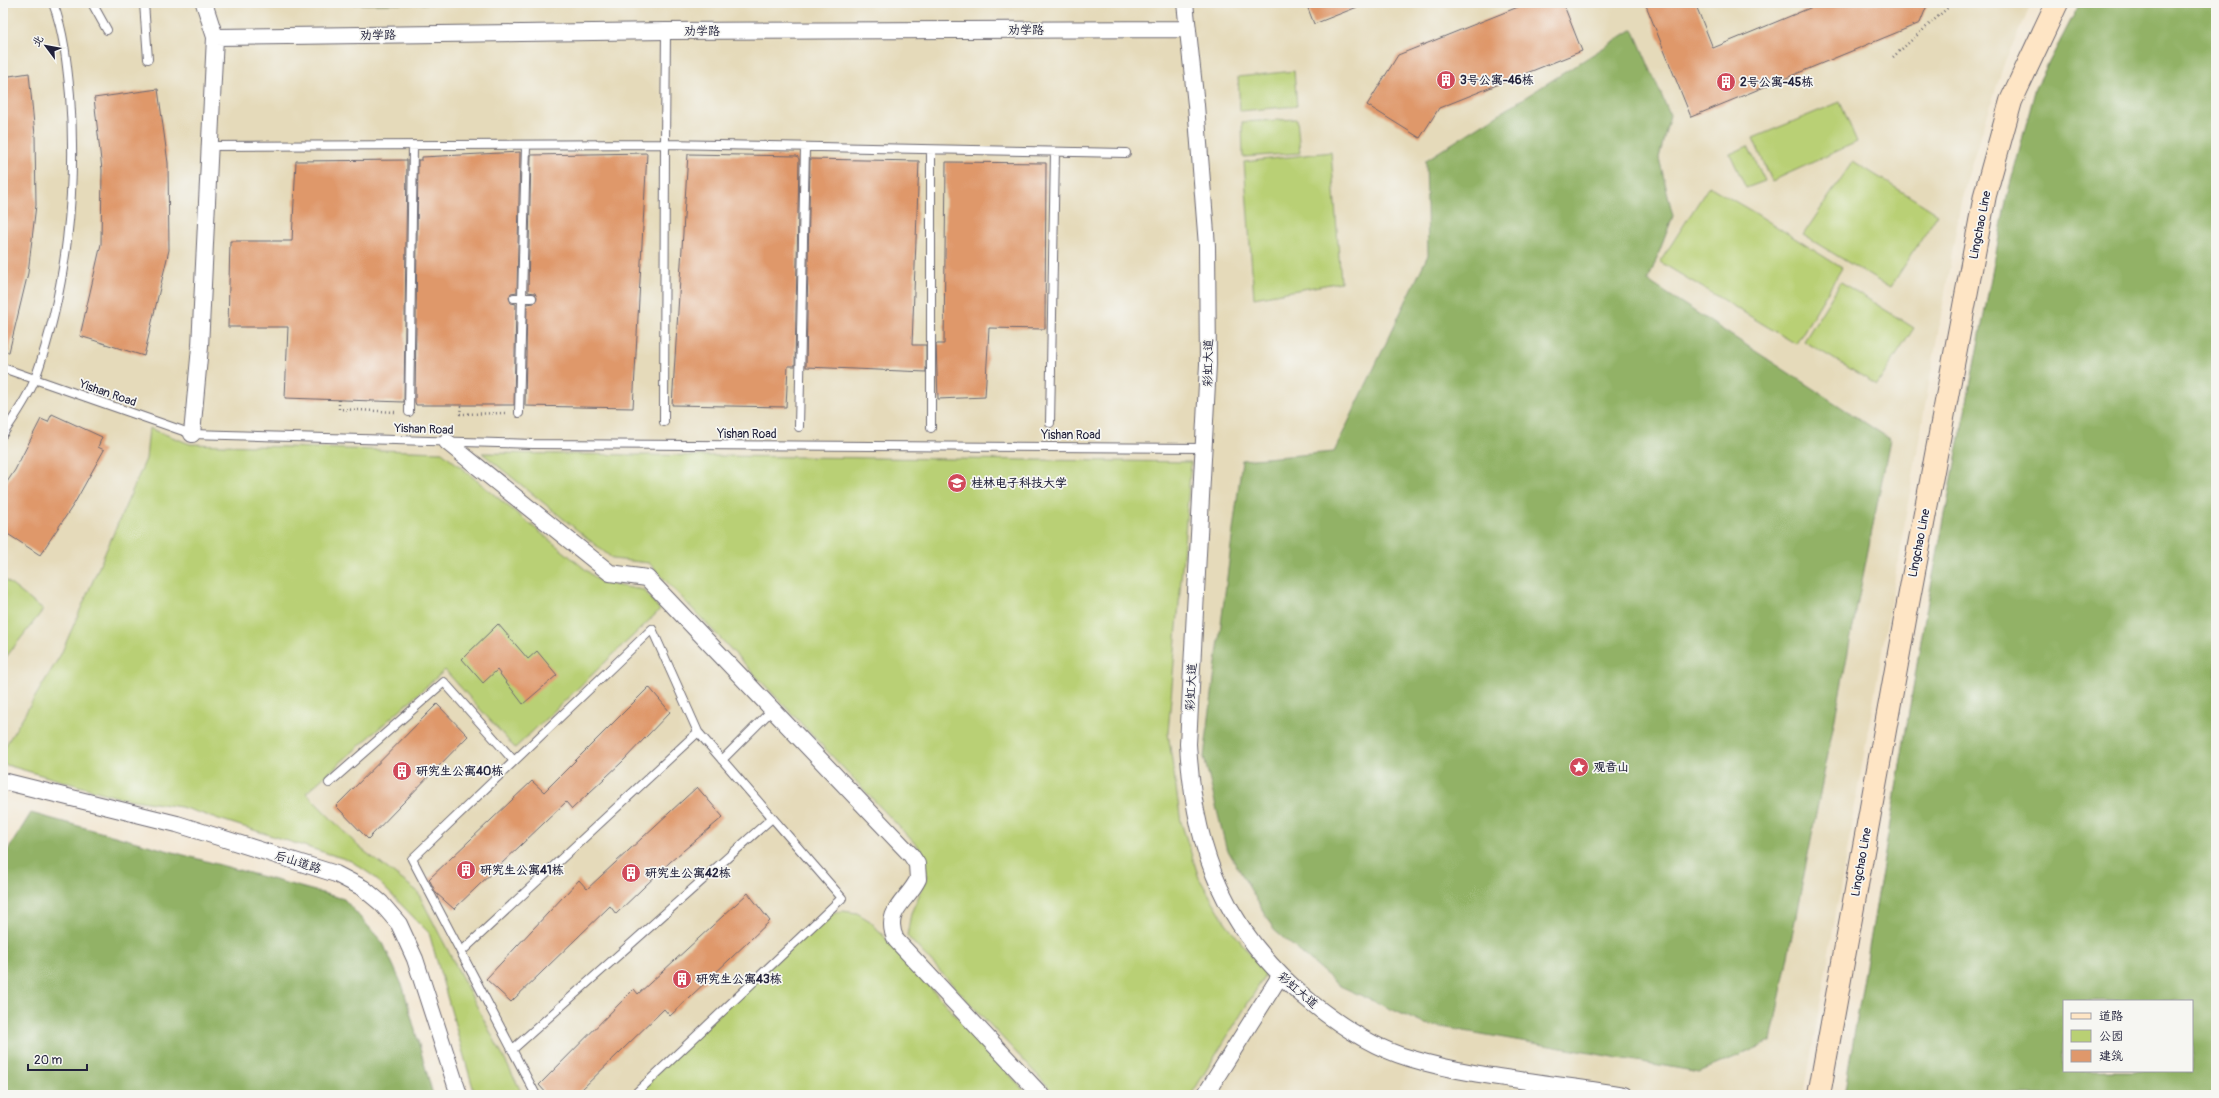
<svg xmlns="http://www.w3.org/2000/svg" width="2219" height="1098" viewBox="0 0 2219 1098" font-family="Pangolin,'LXGW WenKai TC',sans-serif">
<rect width="100%" height="100%" fill="#f6f6f2"/>
<filter id="ink" filterUnits="userSpaceOnUse"><feTurbulence type="fractalNoise" baseFrequency=".025" numOctaves="2"/><feDisplacementMap in="SourceGraphic" scale="8" xChannelSelector="R" yChannelSelector="G"/><feConvolveMatrix kernelMatrix="1 2 1 2 8 2 1 2 1" color-interpolation-filters="sRGB"/></filter>
<filter id="wash" filterUnits="userSpaceOnUse"><feTurbulence type="fractalNoise" baseFrequency=".012" numOctaves="4" result="noise"/><feDisplacementMap in="SourceGraphic" scale="16" xChannelSelector="R" yChannelSelector="G"/><feGaussianBlur stdDeviation="0.9" result="paint"/><feColorMatrix in="noise" values="0 0 0 0 0 0 0 0 0 0 0 0 0 0 0 0 0 1.4 0 .05"/><feComposite in="paint" operator="in"/></filter>
<g filter="url(#wash)">
<rect width="100%" height="100%" fill="#f2e6d1"/>
<path fill="#e5daba" d="M3,3H2032L2005,61L1970,169L1961,202L1804,1095H475L429,933L373,876L351,861L181,807L120,798L3,764Z"/>
<path fill="#b9d074" stroke="#6e7958" d="M262,3H568L263,5Z
M1294,71L1297,106L1240,111L1238,77Z
M1840,102L1857,142L1772,181L1753,138Z
M1297,119L1300,153L1243,157L1242,122Z
M1748,146L1765,181L1746,188L1730,154Z
M1331,152L1341,282L1254,298L1244,162Z
M1853,161L1938,214L1890,288L1803,235Z
M1709,186L1755,213L1842,268L1796,344L1660,262Z
M1841,282L1914,328L1877,385L1804,341Z
M149,428L190,444L442,452L602,583L644,590L660,610L515,748L445,670L306,793L360,848L417,891L523,1095H475L429,933L373,876L351,861L181,807L120,798L3,764V750L61,654L146,459Z
M482,453L1191,462L1168,733L1181,822L1199,878L1226,923L1266,974L1191,1095H1056L907,936L911,913L927,878L923,852L649,563L613,559Z
M3,578L43,610L3,661Z
M843,911L857,913L870,921L1028,1095H634L825,914Z"/>
<path fill="#92b266" stroke="#5a6a50" fill-rule="evenodd" d="M2080,3H2216V1095H1844L1925,617L2007,196L2036,87ZM2064,1001H2192V1071H2064Z
M1633,29L1670,115L1659,158L1673,216L1648,281L1890,439L1771,1042L1699,1072L1424,1024L1340,986L1274,930L1226,847L1204,757L1242,460L1334,452L1428,255L1426,160Z
M31,813L344,899L383,943L403,987L433,1095H3V858Z"/>
<g id="blocks">
<path fill="#df986b" d="M1306,3H1365V4L1314,24Z
M1528,3H1563L1582,51L1439,108L1420,138L1367,105L1398,55Z
M1645,3H1695L1713,48L1822,3H1928L1920,23L1691,117Z
M29,73L35,135L36,205L28,273L9,352H3V77Z
M158,89L168,163L169,250L144,356L80,336L101,244L102,170L94,98Z
M520,152L517,292L511,293L509,298L511,303L516,304L514,405H416L415,402L418,160H422V157Z
M647,153L633,408L525,406L527,304L534,303L537,298L535,293L528,292L531,155Z
M688,154L797,156L799,159L795,366H788L786,407L672,405Z
M810,159L919,161L912,345H926V372L806,367Z
M407,160L404,402L285,398L288,327H228L230,241H292L296,161Z
M946,162L1046,163L1045,329L989,328L985,397L938,399L936,344H944Z
M52,414L102,437L98,447L104,450L74,504L40,555L3,531V488L15,470L41,419L48,422Z
M498,624L528,659L537,651L557,675L523,704L497,670L483,683L462,659Z
M649,687L670,712L622,762L572,809L566,802L454,909L436,893L429,879L532,781L544,792Z
M437,704L468,736L368,839L336,806Z
M697,787L723,817L670,862L616,914L610,906L511,1002L486,979L579,880L587,889Z
M748,893L770,921L670,1016L664,1009L576,1095H548L539,1085L634,989L638,994Z"/>
</g>
</g>
<g filter="url(#ink)">
<use href="#blocks" fill-opacity="0" stroke="#6b6770" stroke-width="1"/>
<g fill="none" stroke-linecap="round" stroke-linejoin="round">
<g stroke="#6b6770" stroke-width="10">
<path id="lane" d="M92,3L107,30
M144,3L148,59
M209,146L665,144L666,31
M931,150V428
M514,298H532
M3,368L192,434L533,444L1205,448
M409,412L413,147
M519,413L526,146
M664,422L665,144L1126,153
M1050,423L1055,152
M799,427L805,148
M3,434C14,417 28,398 35,379C67,289 77,190 70,95C67,64 64,32 53,3
M722,760L773,709
M329,783L444,682L514,761
M461,952L698,732
M512,1050L772,818
M536,1095L412,859L652,629L698,732L842,898L634,1095"/>
</g>
<g stroke="#6b6770" stroke-width="18">
<path id="street" d="M1185,3L1196,105L1207,246L1208,364L1188,744C1194,853 1226,934 1313,1004C1342,1027 1374,1048 1409,1058C1478,1079 1553,1082 1624,1095
M215,37L666,31L1188,29
M192,434L200,347L215,37L204,3
M447,442L610,573L647,578L911,855L917,864L918,879C908,901 882,911 896,940L1041,1095
M3,781L177,824L336,874L363,888L381,903L399,924L415,959L459,1095
M1205,1095L1280,976"/>
</g>
<g stroke="#6b6770" stroke-width="24">
<path id="secondary" d="M1819,1095L1906,614L1985,195L2011,101L2057,3"/>
</g>
<path stroke="#6b6770" stroke-width="2.5" stroke-dasharray="1 3" stroke-linecap="butt" d="M1893,57L1953,3
M339,400V409L396,412
M461,406L460,414L506,413"/>
<use href="#lane" stroke="#fff" stroke-width="8"/>
<use href="#street" stroke="#fff" stroke-width="16"/>
<use href="#secondary" stroke="#fee5c5" stroke-width="22"/>
</g>
</g>
<defs>
<g id="building-disc" transform="scale(1)"><circle r="9.5" fill="#d1495b" stroke="#f6f6f2"/><path d="M-4-6H4V6H1V3H-1V6H-4ZM-2.5-4.3h1.7v1.8h-1.7ZM.8-4.3h1.7v1.8H.8ZM-2.5-1h1.7V.8h-1.7ZM.8-1h1.7V.8H.8Z" fill="#fff"/></g>
<g id="university-disc" transform="scale(1)"><circle r="9.5" fill="#d1495b" stroke="#f6f6f2"/><path d="M0-5L7-2L0 1L-7-2ZM-4 1L0 2.5L4 1V4Q0 6-4 4Z" fill="#fff"/></g>
<g id="sight-disc" transform="scale(1)"><circle r="9.5" fill="#d1495b" stroke="#f6f6f2"/><path d="M0-6L1.8-2.2L6-1.7L2.9 1.2L3.7 5.4L0 3.3L-3.7 5.4L-2.9 1.2L-6-1.7L-1.8-2.2Z" fill="#fff"/></g>
</defs>
<g fill-rule="evenodd">
<use href="#building-disc" x="1446" y="80"/>
<use href="#building-disc" x="1726" y="82"/>
<use href="#university-disc" x="957" y="483"/>
<use href="#sight-disc" x="1579" y="767"/>
<use href="#building-disc" x="402" y="771"/>
<use href="#building-disc" x="466" y="870"/>
<use href="#building-disc" x="631" y="873"/>
<use href="#building-disc" x="682" y="979"/>
</g>
<g text-anchor="middle" stroke-width="3.5" stroke-linejoin="round" paint-order="stroke">
<g font-size="12" fill="#22223b" stroke="#f6f6f2">
<text x="1026" y="34">劝学路</text>
<text x="702" y="35">劝学路</text>
<text transform="translate(378 35) rotate(-1)" y="4">劝学路</text>
<text transform="translate(1980 225) rotate(-79)" y="4">Lingchao Line</text>
<text transform="translate(1208 363) rotate(-89)" y="4">彩虹大道</text>
<text transform="translate(108 393) rotate(19)" y="4">Yishan Road</text>
<text transform="translate(424 429) rotate(2)" y="4">Yishan Road</text>
<text x="747" y="438">Yishan Road</text>
<text x="1071" y="439">Yishan Road</text>
<text transform="translate(1919 543) rotate(-79)" y="4">Lingchao Line</text>
<text transform="translate(1191 687) rotate(-87)" y="4">彩虹大道</text>
<text transform="translate(298 862) rotate(18)" y="4">后山道路</text>
<text transform="translate(1861 862) rotate(-80)" y="4">Lingchao Line</text>
<text transform="translate(1298 990) rotate(41)" y="4">彩虹大道</text>
</g>
<g font-size="12" font-weight="bold" fill="#22223b" stroke="#f6f6f2" text-anchor="start">
<text x="1460" y="84">3号公寓-46栋</text>
<text x="1740" y="86">2号公寓-45栋</text>
<text x="971" y="487">桂林电子科技大学</text>
<text x="1593" y="771">观音山</text>
<text x="416" y="775">研究生公寓40栋</text>
<text x="480" y="874">研究生公寓41栋</text>
<text x="645" y="877">研究生公寓42栋</text>
<text x="696" y="983">研究生公寓43栋</text>
</g>
</g>
<rect width="2219" height="1098" fill="none" stroke="#f6f6f2" stroke-width="16"/>
<rect x="2063" y="1000" width="130" height="72" fill="#f6f6f2" stroke="#a1a1a9"/>
<rect x="2071" y="1013" width="20" height="6" fill="#fee5c5" stroke="#a1a1a9"/>
<text x="2099" y="1020" font-size="12" fill="#22223b">道路</text>
<rect x="2071" y="1030" width="20" height="12" fill="#b9d074" stroke="#a1a1a9"/>
<text x="2099" y="1040" font-size="12" fill="#22223b">公园</text>
<rect x="2071" y="1050" width="20" height="12" fill="#df986b" stroke="#a1a1a9"/>
<text x="2099" y="1060" font-size="12" fill="#22223b">建筑</text>
<g transform="translate(46 46) rotate(302)" stroke="#f6f6f2" stroke-width="3" paint-order="stroke">
<path d="M0-3L7 15L0 10L-7 15Z" fill="#22223b"/>
<text y="-6" font-size="11" font-weight="bold" text-anchor="middle" fill="#22223b">北</text>
</g>
<path d="M28 1064v6h59v-6" fill="none" stroke="#22223b" stroke-width="2"/>
<text x="34" y="1064" font-size="12" fill="#22223b" stroke="#f6f6f2" stroke-width="3" paint-order="stroke">20 m</text>
</svg>
